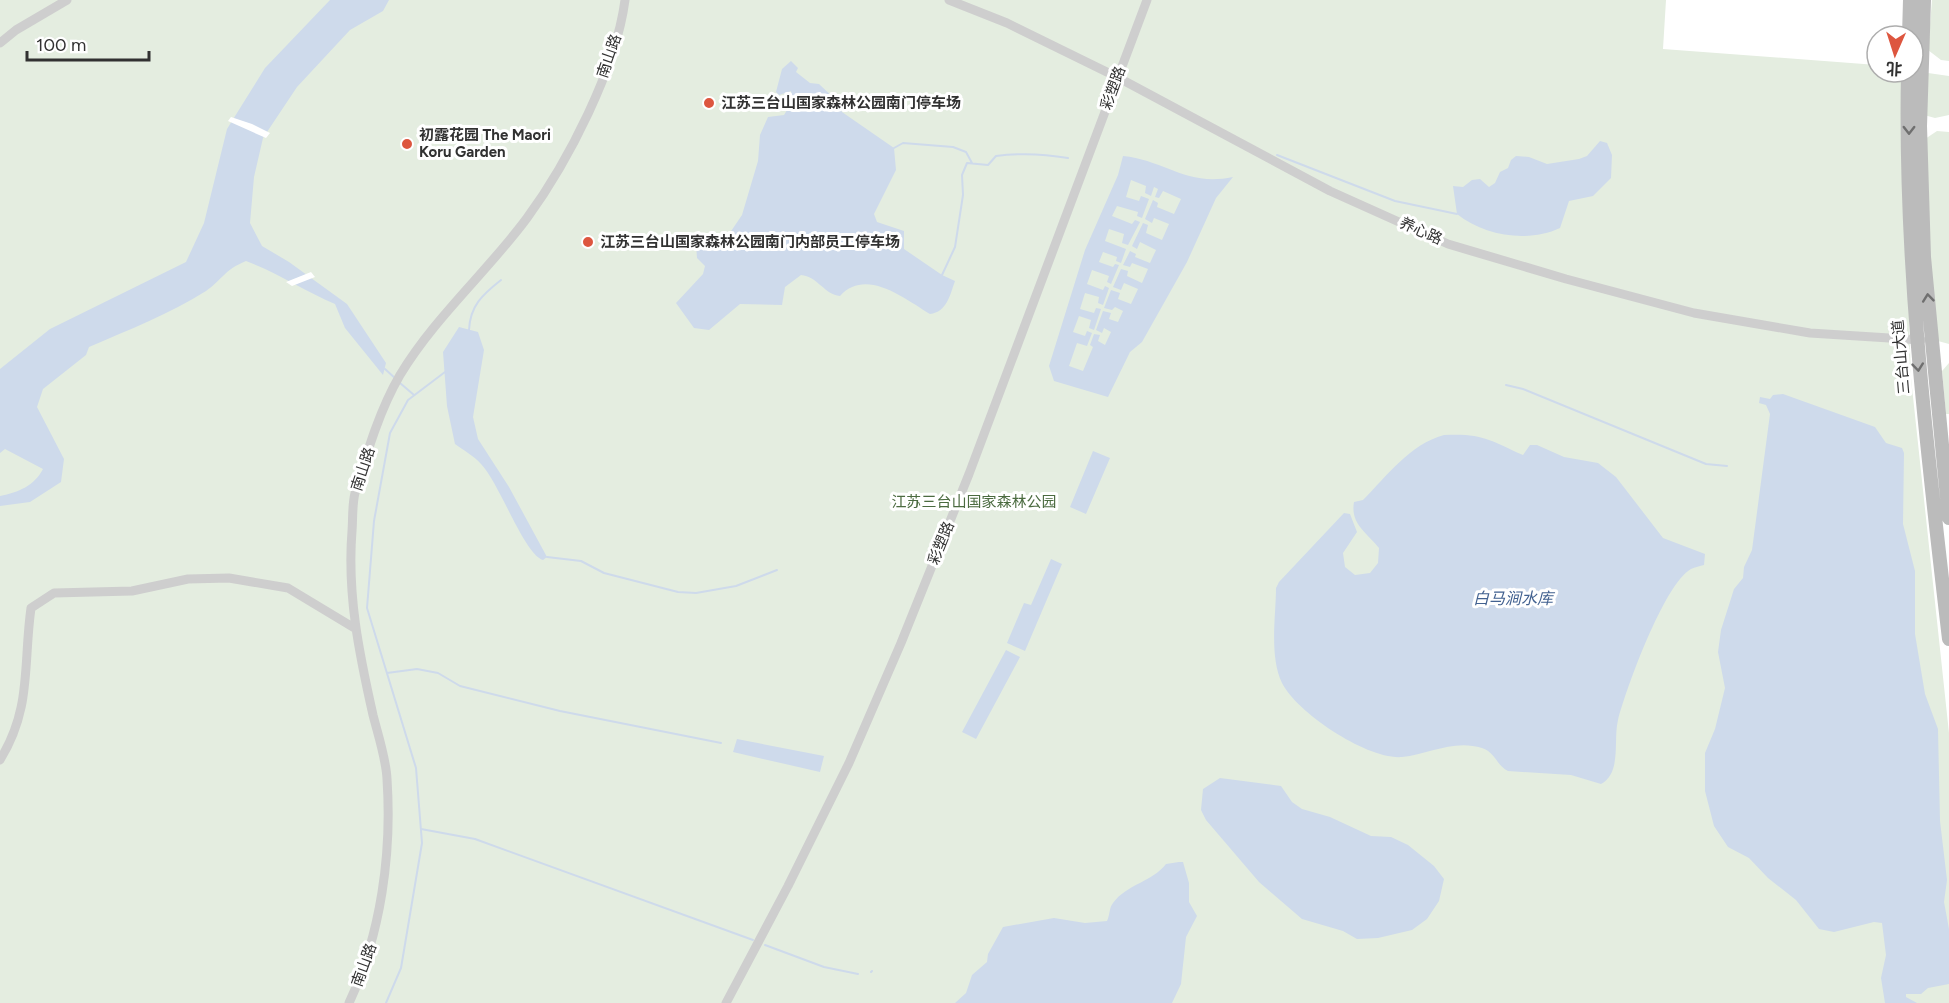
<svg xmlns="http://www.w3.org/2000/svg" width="1949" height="1003" viewBox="0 0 1949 1003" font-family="Figtree,'Noto Sans SC',sans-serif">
<rect width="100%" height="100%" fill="#fff"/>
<path fill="#e4ede0" d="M0,0H1666L1663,49L1877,65V72H1901L1911,378L1949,733V1003H0Z
M1932,0H1949V61L1941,60L1928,50Z
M1928,73L1949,76V115L1935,118L1924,115Z
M1937,131L1949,132V344L1938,341L1927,255L1925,139Z
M1949,363V414H1946L1942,371Z"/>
<path fill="#cedaeb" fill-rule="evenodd" d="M330,0H389L383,11L350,30L297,87L263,138L254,177L250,223L262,246L289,262L347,304L386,363L383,375L345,328L335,304C305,291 278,273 246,261C224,270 223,279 206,291C170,314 128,330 89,347L86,355L43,389L37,407L64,459L61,482L30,502L0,506V496C19,492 34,486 43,469L5,449L0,453V369L50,329L186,262L204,223L227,129L265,68Z
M791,61L798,68L796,72L810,83L819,84L837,101L842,112L894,148L896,170L874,214L877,222L904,231V249L942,275L955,281C950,295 947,312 930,314C905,299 866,267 840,296C825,295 817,276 801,275L785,287L782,305L740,304L709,330L694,328L676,303L703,274L705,266L697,258L696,244L702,235L723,243L742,215L758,161L760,135L768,117L784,115L792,102L791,91L779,95L776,92L782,69Z
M1600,141L1607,143L1612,155L1611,178L1593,196L1569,201L1560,228C1528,243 1484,236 1457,214L1453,186L1463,187L1472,180L1480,179L1489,187L1495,183L1500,172L1508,168L1511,160L1516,156L1529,157L1547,164L1579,159L1587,156Z
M1123,156C1165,160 1186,187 1233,177L1216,198L1187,262L1142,342L1130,352L1108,397L1054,381L1049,366L1085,250L1118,175ZM1131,180L1146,186L1145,193L1151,196L1154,187L1158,189L1155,197L1159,198L1163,191L1181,199L1174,214L1157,207L1158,203L1153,200L1145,219L1152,223L1154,218L1169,224L1162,240L1146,233L1148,225L1143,223L1132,246L1137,249L1140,242L1156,250L1150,263L1135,257L1136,254L1130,251L1123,265L1130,267L1132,263L1148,269L1142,283L1127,276L1128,271L1121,269L1113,287L1121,290L1124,283L1138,289L1131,304L1118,299L1120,293L1111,290L1104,308L1112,310L1115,307L1123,311L1118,322L1109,319L1111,313L1103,311L1096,330L1102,333L1104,328L1111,332L1105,345L1098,341L1100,335L1094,334L1090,345L1093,347L1083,371L1069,366L1077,343L1087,346L1092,333L1087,331L1085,336L1073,332L1079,316L1091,320L1089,328L1094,330L1101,309L1096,308L1094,313L1080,309L1085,293L1099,297L1098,303L1103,305L1109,288L1105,286L1103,290L1087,284L1092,270L1109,276L1107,282L1111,284L1119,265L1115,264L1113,267L1099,262L1103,252L1117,257L1116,261L1121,263L1126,249L1105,241L1109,229L1124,234L1122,243L1128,245L1140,222L1135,220L1132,224L1112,216L1117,206L1138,212L1137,216L1142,218L1149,199L1141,196L1139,201L1126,197Z
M459,327L478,332L484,350L473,417L478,439L509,487L547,557L543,560C524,554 500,484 481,464C474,456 463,450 455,444L447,406L443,352Z
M1783,394L1875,427L1886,443L1902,448L1904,453L1903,524L1915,571V634L1925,694L1938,729L1940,821L1947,880L1944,902L1949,929V984L1928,988L1921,994H1906V997L1917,1003H1885L1881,978L1886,955L1882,923L1874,922L1834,932L1819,929L1796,900L1768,878L1749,858L1728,847L1714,826L1705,791V753L1715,729L1725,688L1718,652L1721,630L1734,589L1743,578L1744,567L1752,550L1770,414L1766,405L1759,403L1760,397L1770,399L1773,395Z
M1444,435C1482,433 1490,440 1523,455L1530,445H1537L1564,457L1598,463L1616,477L1663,538L1705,554L1704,565C1700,566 1695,567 1691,569C1664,584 1626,689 1618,720C1613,740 1622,773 1601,784L1571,775L1508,771C1497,766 1495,752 1482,748C1454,739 1429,754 1402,757C1368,760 1297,713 1282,683C1269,656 1276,616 1276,588L1279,582L1344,513L1350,514L1357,532L1343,553L1345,567L1355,575L1370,573L1378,563L1379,548C1367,533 1350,524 1354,502L1363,500C1387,476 1410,444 1444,435Z
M1093,451L1110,458L1086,514L1070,507Z
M1051,559L1062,564L1025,651L1007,643L1024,603L1031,605Z
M1006,650L1020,657L976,739L962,732Z
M737,739L824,756L820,772L733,752Z
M1220,778L1281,786L1292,802L1302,809L1330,817L1371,836L1391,837L1408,845L1434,866L1444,879L1439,901L1427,919L1412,930L1378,938L1357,939L1343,931L1302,919L1259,882L1206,820L1201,810L1203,789Z
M1179,862H1183L1189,883V902L1197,916L1186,937L1181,984L1172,1003H955L966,993L972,975L987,962L988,954L1003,927L1054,918L1085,923L1107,921C1110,915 1109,908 1113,903C1127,884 1152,882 1166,864Z"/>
<path fill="#fff" d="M231,117L252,124L270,133L266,138L228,121Z
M311,272L315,277L292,286L286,282Z"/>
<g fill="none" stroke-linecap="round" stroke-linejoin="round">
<path stroke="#cedaeb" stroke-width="2" d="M894,148L903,143L953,147L966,152L972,163
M1277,155L1395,201L1457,214
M942,275L955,247L963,195L962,175L967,163L988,165L996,156C1019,153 1045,154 1068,158
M469,330C470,306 482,295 501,280
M385,369L396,379
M400,383L414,395
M1506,385L1523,389L1706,464L1727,466
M547,557L581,561L604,573L678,592L696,593L736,586L777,570
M387,673L417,669L438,673L460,686L560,711L721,743
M421,829L475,839L753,940
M765,945L824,967L858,974
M871,972L872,971
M386,1003L401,968L422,843L416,768L367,608L374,521L390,433L408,400L445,372"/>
<path stroke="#cecece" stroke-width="9" d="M949,0L1007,23L1117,77L1330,191L1448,244L1566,279L1694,313L1810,333L1921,340
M0,43L16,30L67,0
M0,760C32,708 23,665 31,608L54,593L132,591L188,579L229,578L288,588L356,629
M349,1003C381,934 392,854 387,779C386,758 378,735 373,715C359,653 347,594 352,531C353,518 352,505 355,493C367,453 379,411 400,375C435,317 487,272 527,218C568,162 616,69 625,0
M726,1003L788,886L849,763L901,643L969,474L1147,0"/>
<path stroke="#bbb" stroke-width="14" d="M1924,0L1920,126L1924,257L1949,518
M1909,36L1910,0
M1908,72C1904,262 1927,450 1949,639"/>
</g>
<defs><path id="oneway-chevron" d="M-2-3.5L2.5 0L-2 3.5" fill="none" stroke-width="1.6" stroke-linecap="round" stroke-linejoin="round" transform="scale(1.5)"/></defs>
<g stroke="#6f6f6f">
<use href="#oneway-chevron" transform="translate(1909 130) rotate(90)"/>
<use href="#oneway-chevron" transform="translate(1928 298) rotate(-96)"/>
<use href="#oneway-chevron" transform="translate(1918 367) rotate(84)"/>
</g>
<g fill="#dd563f" stroke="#fff" stroke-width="2">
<circle cx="709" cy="103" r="6"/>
<circle cx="407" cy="144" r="6"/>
<circle cx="588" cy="242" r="6"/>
</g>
<g text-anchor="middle" stroke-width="6" stroke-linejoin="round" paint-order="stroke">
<g font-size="15" fill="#313131" stroke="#fff">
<text transform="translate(609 56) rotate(-71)" y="5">南山路</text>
<text transform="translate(1113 88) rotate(-70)" y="5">彩塑路</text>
<text transform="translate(1421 231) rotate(24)" y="5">养心路</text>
<text transform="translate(1901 357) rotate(-95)" y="5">三台山大道</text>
<text transform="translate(363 469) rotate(-72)" y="5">南山路</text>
<text transform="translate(941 543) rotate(-68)" y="5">彩塑路</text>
<text transform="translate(364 965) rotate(-70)" y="5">南山路</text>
</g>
<g font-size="15" font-weight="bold" fill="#313131" stroke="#fff" text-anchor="start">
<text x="721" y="108">江苏三台山国家森林公园南门停车场</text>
<text x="419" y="140">初露花园 The Maori<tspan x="419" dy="17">Koru Garden</tspan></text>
<text x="600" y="247">江苏三台山国家森林公园南门内部员工停车场</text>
</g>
<g font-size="15" fill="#4b6b40" stroke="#fff">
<text x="974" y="507">江苏三台山国家森林公园</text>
</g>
<g font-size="16" font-style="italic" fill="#426190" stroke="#fff">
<text x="1513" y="604">白马涧水库</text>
</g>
</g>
<g transform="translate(1895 54) rotate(183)"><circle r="28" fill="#ffffff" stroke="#adadad" stroke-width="1.5"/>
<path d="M0-4.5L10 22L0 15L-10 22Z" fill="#dd563f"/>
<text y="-9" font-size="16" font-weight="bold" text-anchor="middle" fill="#313131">北</text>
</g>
<path d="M27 51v9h122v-9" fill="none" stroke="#313131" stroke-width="3"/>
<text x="36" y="51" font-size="18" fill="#313131" stroke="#ffffff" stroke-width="4.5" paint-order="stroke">100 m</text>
</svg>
